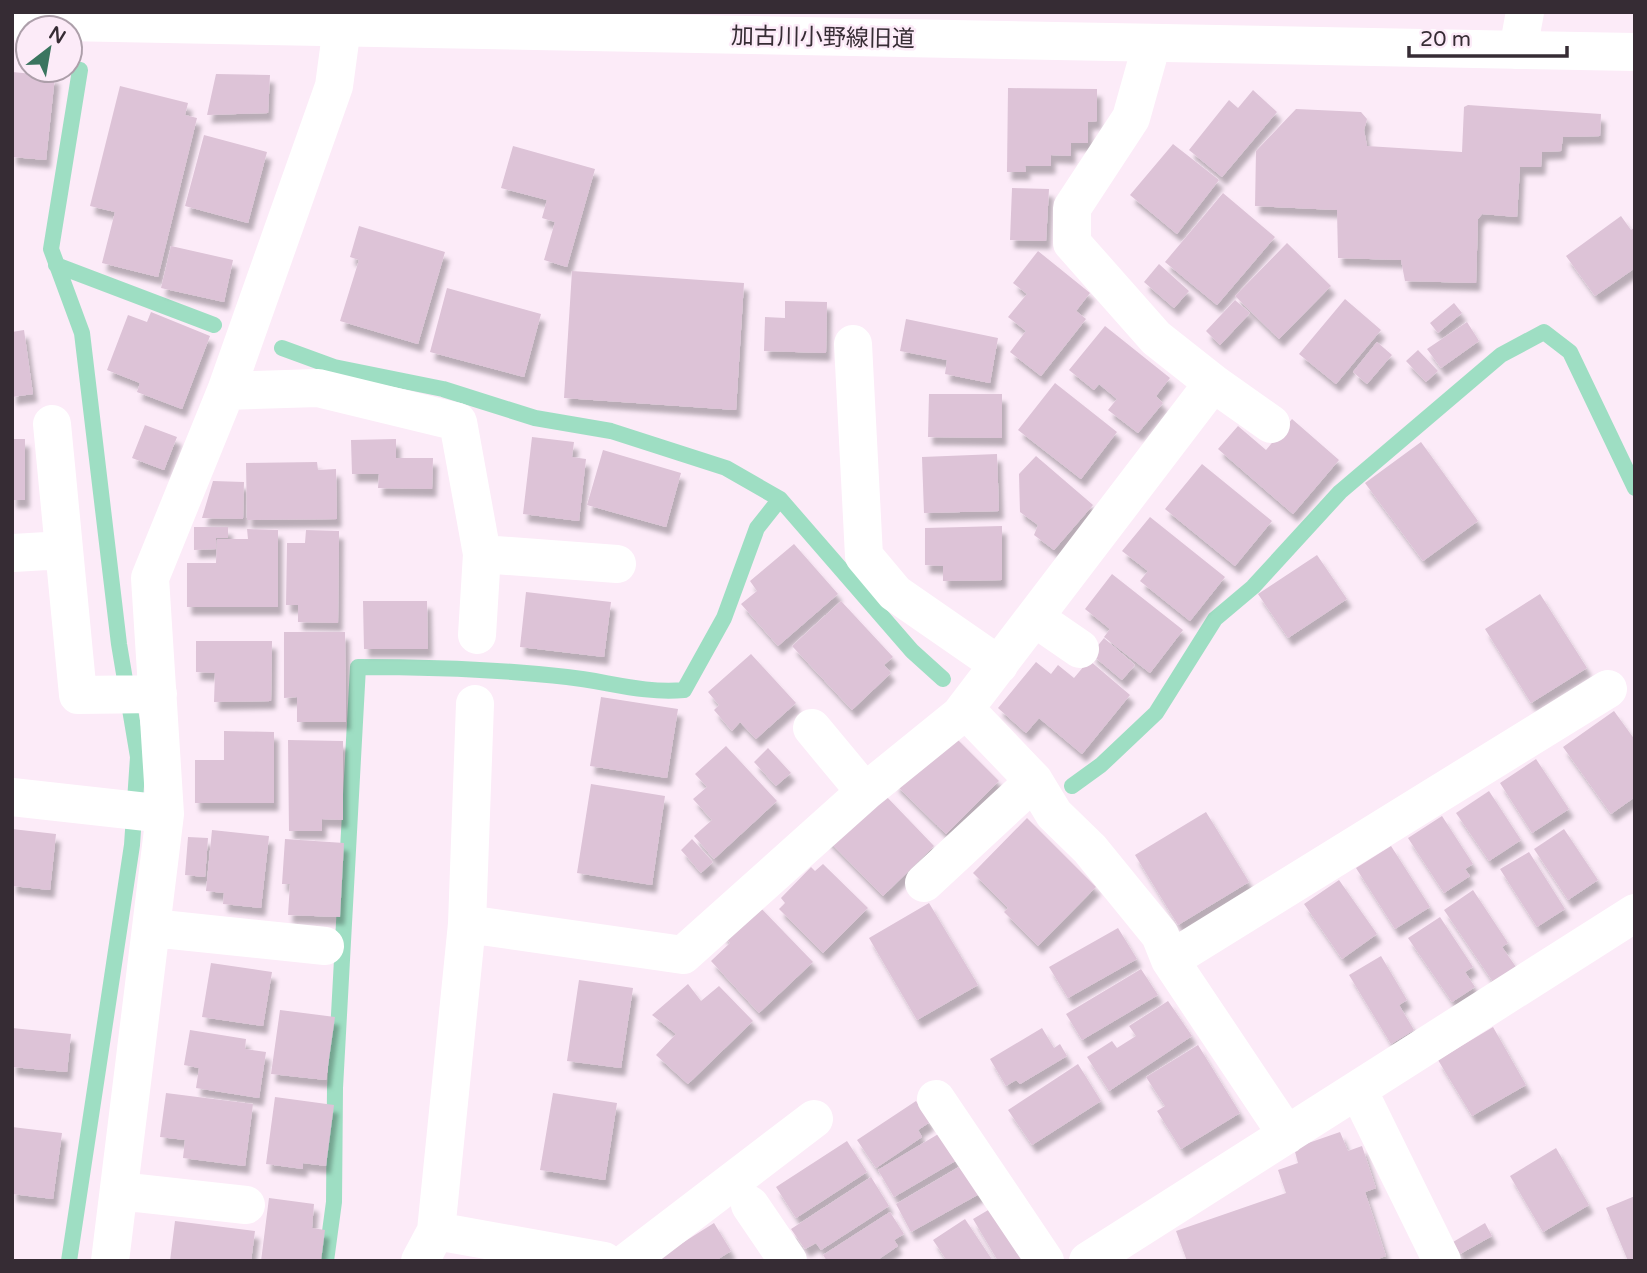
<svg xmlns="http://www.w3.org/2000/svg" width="1647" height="1273" viewBox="0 0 1647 1273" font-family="'Varela Round','Noto Sans JP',sans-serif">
<defs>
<filter id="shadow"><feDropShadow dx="4.5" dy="8" stdDeviation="2" flood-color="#0004"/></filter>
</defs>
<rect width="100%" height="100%" fill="#fcebf8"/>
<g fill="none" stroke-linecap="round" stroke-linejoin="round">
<path stroke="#9edec3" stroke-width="16" d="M56,265L214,325
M282,348L334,367L443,389L535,418L611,431L726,468L780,499L912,651L943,679
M1072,786L1101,765L1156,713L1215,619L1253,587L1340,492L1501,355L1544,332L1570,352L1635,488
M69,1261L132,845L138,757L119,644L82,333L51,249L80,70
M326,1261L334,1202L335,1088L358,667C428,667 498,669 567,677C606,681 644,694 684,690L724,618L757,528L780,499"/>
</g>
<path fill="#ddc3d7" filter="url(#shadow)" d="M12,72L55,76L46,160L12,157Z
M216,74L270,75L268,113L207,115Z
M120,86L188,103L185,115L197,118L158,277L102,263L115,212L90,206Z
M1008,88L1097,89V121L1088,122V143H1071V156L1051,155V166H1025L1026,172H1007Z
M1253,90L1277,112L1222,177L1189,150L1229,100L1238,108Z
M1468,105L1601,114L1600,136L1563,137L1561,151L1542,152L1541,167H1520L1517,217L1482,214L1478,219L1476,283L1405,281L1401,260L1338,258L1337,210L1255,206L1256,151L1296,109L1361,112L1367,119L1364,130L1367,146L1462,152L1464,107Z
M204,135L267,152L248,223L185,206Z
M1173,144L1219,180L1177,234L1130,195Z
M513,146L595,169L567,267L544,260L555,222L542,218L547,200L501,188Z
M1012,188L1049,189L1046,241L1010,240Z
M1223,193L1275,237L1217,305L1165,262Z
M1621,216L1631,230L1635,227V268L1595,296L1566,256Z
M359,226L445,252L418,344L340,321L359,260L350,257Z
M1287,243L1331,286L1279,339L1235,296Z
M171,246L233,260L224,302L161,288Z
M1038,251L1090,293L1076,311L1086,319L1041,376L1010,352L1026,331L1008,317L1027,294L1013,283Z
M1159,264L1189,291L1174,308L1144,282Z
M572,271L744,283L736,410L564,398Z
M447,288L541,314L524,377L430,352Z
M1345,299L1381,330L1336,384L1299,354Z
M1235,300L1250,313L1220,345L1206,331Z
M785,301L827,302L826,353L764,351L765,317L785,318Z
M1454,303L1462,313L1438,333L1430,323Z
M151,312L210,336L182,409L137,392L140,383L107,370L128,315L147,322Z
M906,319L998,338L990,383L945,374L947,360L900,351Z
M1467,322L1479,341L1441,368L1427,349Z
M1105,326L1170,378L1156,396L1163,403L1138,433L1108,410L1117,399L1099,384L1094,390L1069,370Z
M24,330L33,394L12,397V332Z
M1377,342L1392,355L1367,384L1353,372Z
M1418,350L1438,371L1426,382L1406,361Z
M1055,383L1117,432L1081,479L1018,430Z
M929,394H1002V438L928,437Z
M1292,419L1339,460L1293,514L1218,449L1238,426L1266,450Z
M145,425L177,437L164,470L132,458Z
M532,437L574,442L572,457L586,459L579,521L523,514Z
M12,439H25V500H12Z
M396,439V458H433L432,489L378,488L379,474H352L351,440Z
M1421,442L1478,521L1423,561L1365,483Z
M603,450L681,473L666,527L587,505Z
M997,454L999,511L924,513L922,457Z
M1036,456L1093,505L1054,550L1034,535L1038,525L1020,512L1019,474Z
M317,462L318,470L336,469L337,519L247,520L246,463Z
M1202,464L1272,521L1235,566L1165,509Z
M213,481L244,482L243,519L202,518Z
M1150,517L1225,577L1190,621L1140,581L1148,571L1122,551Z
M1002,526V580L943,581V566L925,565V528Z
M194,527H228V538H216V549L194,550Z
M247,529L278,530V607H187V563H216L217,539H248Z
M306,530L339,531L338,623L298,622V605H286L287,543H305Z
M794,544L838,594L778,646L741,604L757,591L750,581Z
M1317,555L1347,599L1288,638L1258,594Z
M1112,574L1183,630L1150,673L1104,637L1110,629L1085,609Z
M526,592L611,602L604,657L520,647Z
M1540,594L1587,668L1531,703L1485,629Z
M363,601H427L428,649H364Z
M841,601L893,657L884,665L891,673L852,710L792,646Z
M284,632H345L346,722H297V697L284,698Z
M1104,638L1135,665L1122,680L1091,654Z
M196,641H272L271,701L214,702L215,673L196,672Z
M751,654L796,703L756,739L740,722L732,731L714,710L719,705L708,692Z
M1089,660L1130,695L1082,754L1039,718L1026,733L998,708L1036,662L1051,674L1058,665L1074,678Z
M601,697L678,709L667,778L590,766Z
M1614,711L1635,740V797L1611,814L1563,747Z
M224,731L274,732V803H195V760H224Z
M953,735L999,781L946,834L894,783Z
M288,740L343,741V820L322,819V831H289Z
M726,746L777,801L714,859L694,836L712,820L693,799L707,787L695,774Z
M768,748L791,773L776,786L754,762Z
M1536,759L1569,809L1532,833L1500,783Z
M591,784L665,796L652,885L577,873Z
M1489,791L1521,840L1489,861L1456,813Z
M885,795L934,846L883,896L822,834Z
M1206,812L1249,882L1178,925L1135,855Z
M1442,816L1473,864L1465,869L1470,876L1444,893L1408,838Z
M1027,818L1096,887L1038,946L1004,912L1008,908L973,873Z
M12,829L56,834L50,890L12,886Z
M1564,829L1598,880L1568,900L1534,849Z
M212,830L269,836L261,908L223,904L224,893L206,891Z
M188,837L208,838L205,877L185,875Z
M285,839L344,843L340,917L288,915L290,884H282Z
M692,839L713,862L701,873L681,850Z
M1391,846L1430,907L1395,929L1356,868Z
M1529,852L1565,909L1537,927L1500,869Z
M823,864L868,908L823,953L779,909L785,903L781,898L811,867L815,871Z
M1339,880L1377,934L1342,959L1304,904Z
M1473,890L1508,943L1502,947L1516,967L1493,982L1444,910Z
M755,902L813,962L759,1013L711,961L730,943L722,933Z
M929,903L978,985L917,1020L869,938Z
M1440,917L1473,967L1465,972L1475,987L1452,1002L1408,938Z
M1118,928L1137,959L1068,998L1049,967Z
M1381,956L1407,1000L1399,1005L1414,1030L1391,1044L1349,975Z
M211,963L272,972L263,1026L202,1017Z
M1141,969L1158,995L1082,1040L1066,1014Z
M579,980L633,988L621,1068L567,1061Z
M688,984L701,1001L719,986L753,1021L688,1084L656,1055L676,1034L652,1015Z
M1168,1001L1192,1036L1109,1091L1087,1057L1112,1041L1117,1048L1136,1036L1129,1026Z
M280,1010L335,1017L326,1080L271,1074Z
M1493,1027L1526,1085L1472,1116L1438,1060Z
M12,1028L71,1034L67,1072L12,1067Z
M1042,1028L1054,1048L1060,1044L1067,1056L1020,1084L1016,1080L1006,1086L990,1059Z
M190,1030L246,1039L245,1049L266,1052L259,1098L196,1088L199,1068L184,1065Z
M1198,1045L1240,1113L1181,1149L1157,1111L1165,1106L1146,1077Z
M1078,1064L1101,1101L1032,1145L1008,1110Z
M166,1093L253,1104L245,1166L183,1158L185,1140L160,1137Z
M553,1093L617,1103L605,1180L540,1170Z
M275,1097L334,1105L326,1166L303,1163V1169L266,1164Z
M916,1101L930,1122L918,1130L922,1137L876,1168L857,1140Z
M12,1127L62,1133L53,1199L12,1194Z
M1340,1132L1348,1151L1362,1146L1376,1188L1365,1192L1386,1256L1372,1261H1187L1176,1231L1286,1193L1278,1170L1298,1163L1294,1148Z
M940,1133L957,1160L894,1197L878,1170Z
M847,1141L867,1172L796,1218L776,1187Z
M1556,1148L1589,1205L1543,1232L1510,1176Z
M964,1164L981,1193L911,1232L896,1204Z
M871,1177L889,1206L821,1250L816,1243L805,1249L791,1229Z
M1635,1196V1261H1628L1606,1208Z
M269,1198L314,1204L312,1228L325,1230L321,1261H261Z
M995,1206L1030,1261H998L973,1219Z
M890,1212L904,1234L894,1240L898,1246L876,1261H827L823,1255Z
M965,1219L993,1261H947L933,1240Z
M175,1221L255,1231L251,1261H170Z
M714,1223L731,1251L715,1261H662L660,1257Z
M1485,1223L1492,1236L1460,1254L1453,1242Z"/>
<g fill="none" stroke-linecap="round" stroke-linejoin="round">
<path stroke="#fff" stroke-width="38" d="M1518,50L1525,12
M853,344L864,556L895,593L999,665
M1213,383L1271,424
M226,391L318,388L458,422L482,554L477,635
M52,424L78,695L158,694
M13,553L64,550
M482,554L617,564
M1035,618L1080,649
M965,709L1034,781L1054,814L1090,849L1160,935L1170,960L1287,1135
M812,728L865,792
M12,797L165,814
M924,883L1034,781
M467,924L683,955L865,792L960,715L1213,383L1156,338L1072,243V208L1131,118L1152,43
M152,928L325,946
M1170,960L1608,689
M1358,1090L1442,1261
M936,1099L1045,1261
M119,1191L246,1205
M750,1205L788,1261
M436,1231L604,1261
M110,1261L165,814L150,578L226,391L334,86L344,12
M420,1261L436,1231L467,924L475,704
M628,1261L814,1119
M1088,1261L1635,913"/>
<path stroke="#fff" stroke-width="38" d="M12,21L1635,52"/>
</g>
<g text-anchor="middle" stroke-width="5" stroke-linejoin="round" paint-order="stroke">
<g font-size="23" fill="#362c34" stroke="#fcebf8">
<text transform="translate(823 37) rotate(1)" y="8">加古川小野線旧道</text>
</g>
</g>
<rect width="1647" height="1273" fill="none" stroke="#362c34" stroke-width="28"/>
<g transform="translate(49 49) rotate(31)"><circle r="33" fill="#fcebf8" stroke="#ad9faa" stroke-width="2"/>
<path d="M0-5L12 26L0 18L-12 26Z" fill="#3a755f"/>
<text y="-10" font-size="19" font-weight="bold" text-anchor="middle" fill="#362c34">N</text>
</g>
<path d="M1409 46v10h158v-10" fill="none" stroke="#362c34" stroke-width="3.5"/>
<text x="1420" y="46" font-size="21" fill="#362c34" stroke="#fcebf8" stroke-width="5" paint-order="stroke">20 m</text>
</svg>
